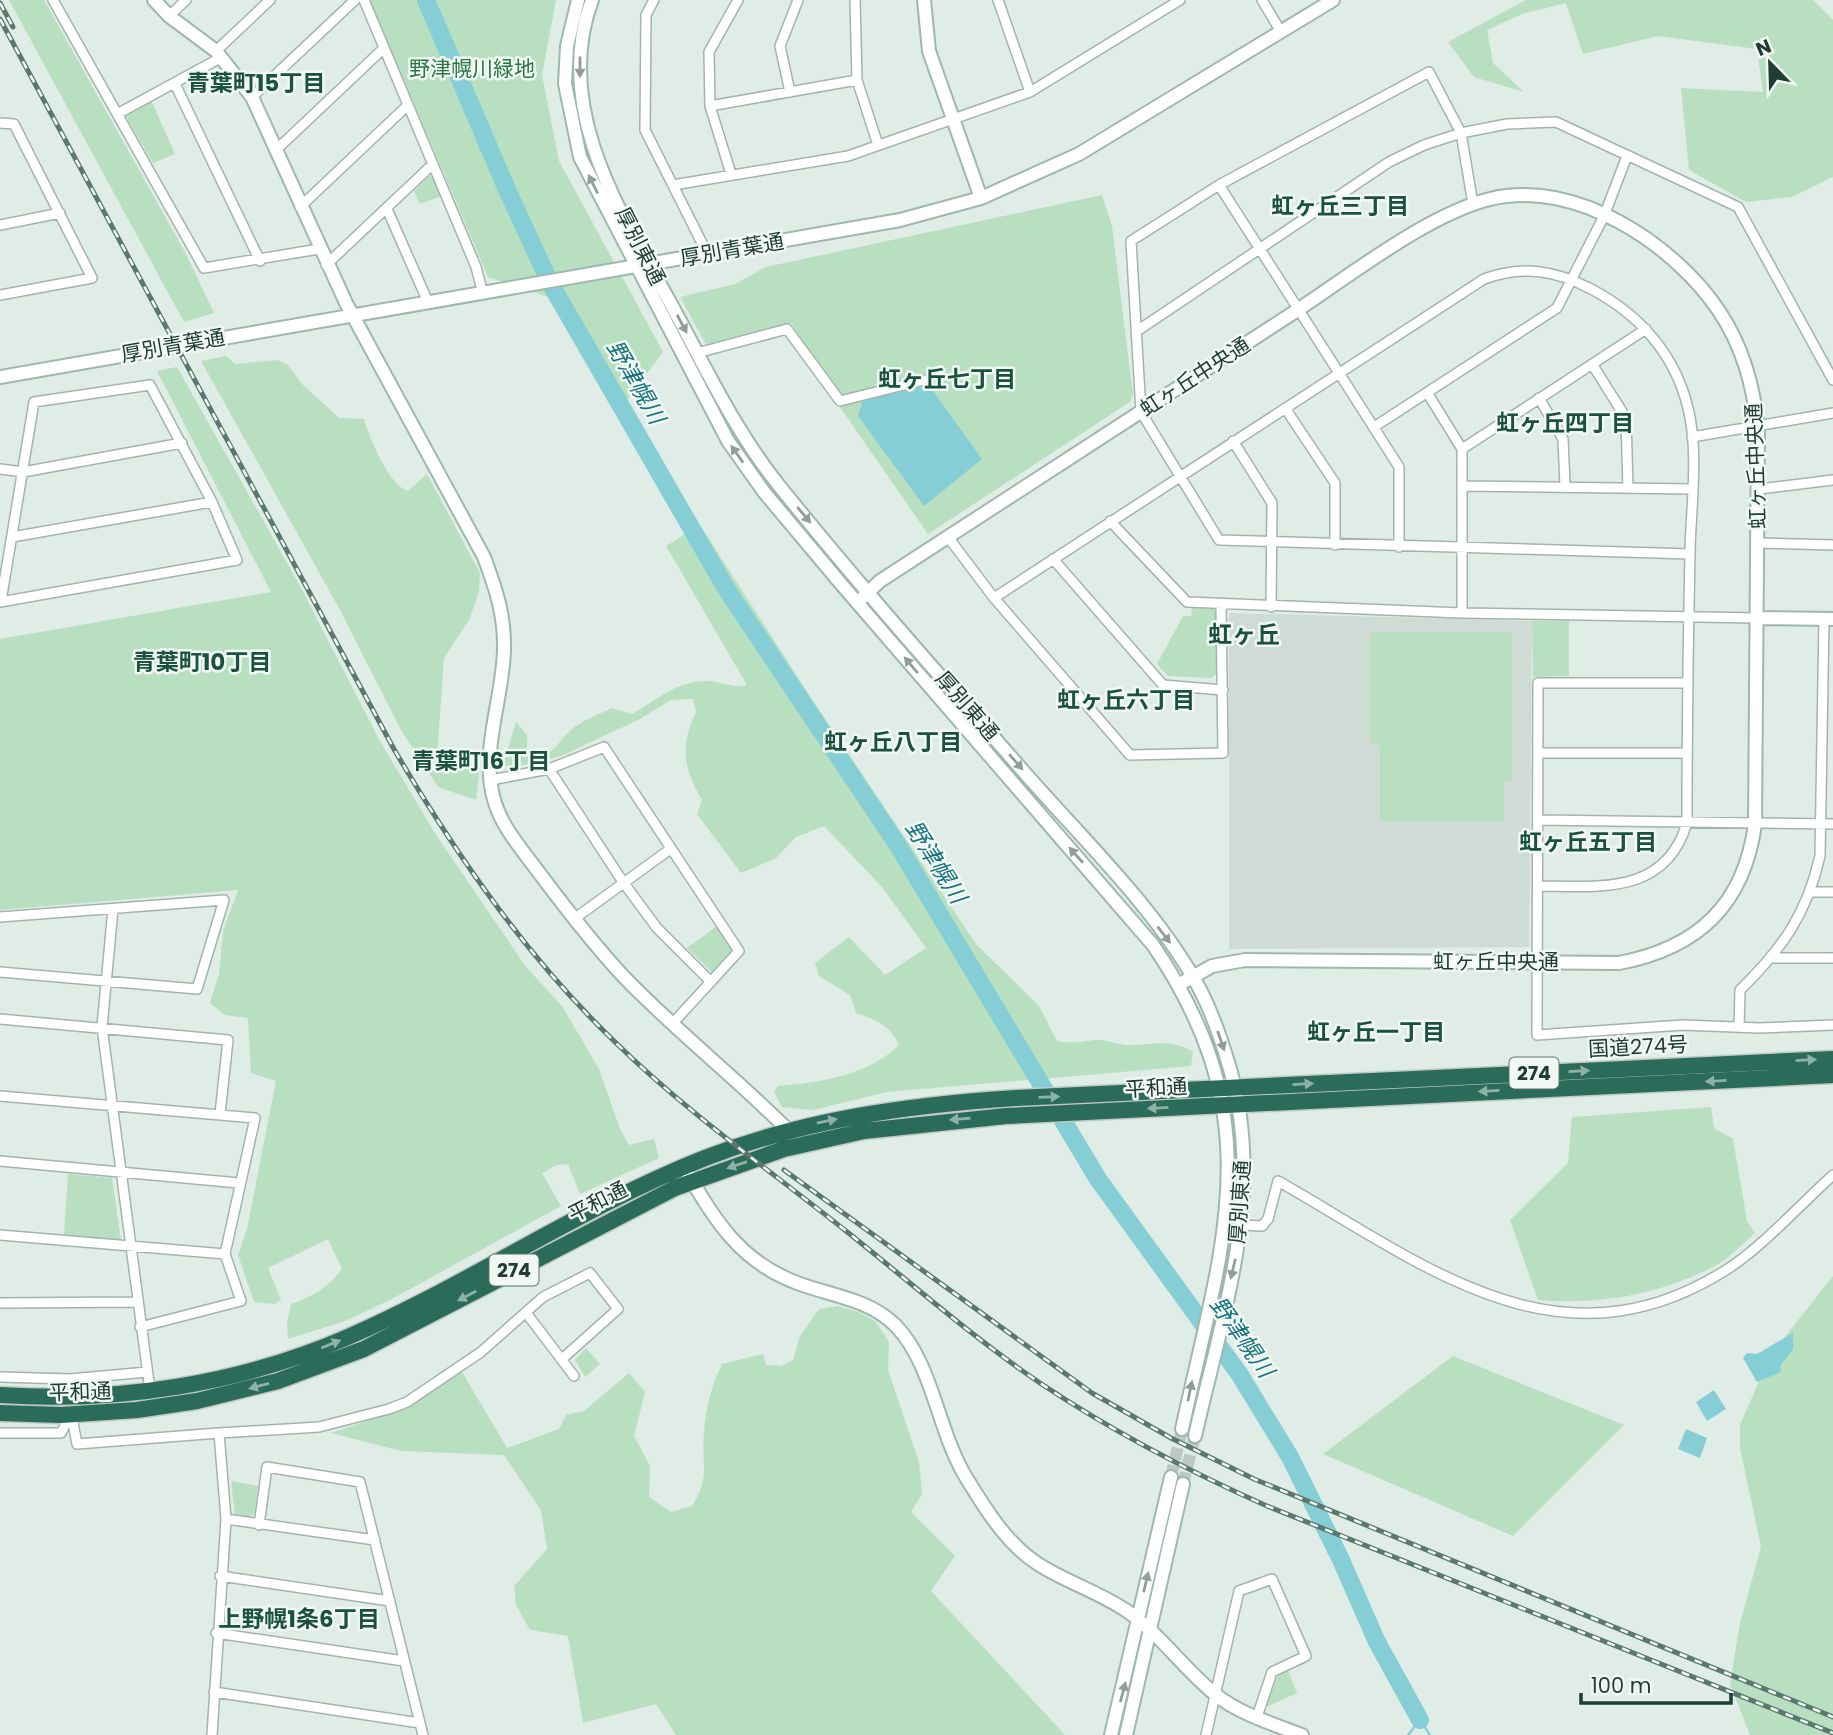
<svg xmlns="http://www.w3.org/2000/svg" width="1833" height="1735" viewBox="0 0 1833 1735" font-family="Poppins,'Noto Sans JP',sans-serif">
<rect width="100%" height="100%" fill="#e0ece6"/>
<path fill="#cedcd5" d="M1229,613L1532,621L1529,947L1229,949Z"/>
<path fill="#b8dfbf" d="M9,0H44L186,254L214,313L184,322Z
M370,0H556L542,75L559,161L663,352L625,403L572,305L488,277Z
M1526,0H1813L1833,20V177L1792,197L1746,202L1689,170L1681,88L1763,92L1757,49L1658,36L1583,54L1566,3L1522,14L1487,30L1493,63L1524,92L1474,77L1448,42Z
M151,100L175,154L153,163L125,115Z
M429,176L434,177L442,196L420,204L414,191Z
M1102,195L1112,226L1133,395L1130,402L928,534L826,387L831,383L791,323L706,344L680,297L735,284L766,267Z
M226,356L235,364L278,360L288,365L302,384L339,418L364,419C369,437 389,486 408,491L427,474L480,573L479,592L469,620L444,658L437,757L450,766L480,767L476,800L438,787L401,730L339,608L201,361Z
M177,367L300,586L381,743L436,835L526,967L562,1006L599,1069L620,1129L629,1145L654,1139L659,1158L580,1194L568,1164L557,1165L542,1173L561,1206L390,1300L345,1321L288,1339L287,1323L291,1304C312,1297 329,1287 342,1269L328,1239L268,1268L281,1300L274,1304L254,1302L238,1255L247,1229L276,1081L251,1073L248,1018L225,1015L210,1003L219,974L223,931L238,890L0,910V639L271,592L157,371Z
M700,525L808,693L976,944L1039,1006L1057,1041C1074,1044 1079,1042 1095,1040C1106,1039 1118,1045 1129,1045C1152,1045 1172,1038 1193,1052L1191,1066L887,1092L813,1110L782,1107L774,1092L778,1086C819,1083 869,1075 899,1045C891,1026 875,1019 856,1013L850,995L819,976L815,963L849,937L885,975L926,948L882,887L824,826L796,837L776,858L741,873L697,814L702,800C683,767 680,747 696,712L693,699L671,700L640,719L561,756L510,768L503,765L516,722L527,735V749C553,763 556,742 572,729C583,720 600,714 612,708L632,714C656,701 675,682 703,681C719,680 731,689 747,685L666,546Z
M1192,608L1216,609L1217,673L1211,678L1168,676L1157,664L1183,616H1191Z
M1532,621H1569V676L1533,677Z
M1370,632H1512V781H1504V821H1380V745L1370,744Z
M717,926L733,951L713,973L687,948Z
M1711,1107L1714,1128L1733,1139L1747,1221L1755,1233C1742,1244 1728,1260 1713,1267C1657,1295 1600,1305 1538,1300L1510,1220L1568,1163L1572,1117Z
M68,1174L112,1178L121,1240L64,1235Z
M1833,1276V1735H1750L1730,1684L1740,1623L1761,1547L1740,1448V1425L1770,1356Z
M838,1306L859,1312L876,1322L889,1342L888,1370L919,1462L922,1494L911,1512L955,1556L931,1591L1065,1735H676L656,1704L583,1723L568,1636L530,1630L516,1605L514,1586L547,1549L541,1510L504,1455L401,1451L331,1433L403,1409L462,1372L507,1448L559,1429L566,1415L584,1411L629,1373L645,1392L634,1436L650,1466L649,1497L671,1512L692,1506C711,1476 701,1465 704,1432C706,1407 711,1387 722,1364L763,1354L766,1365L781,1366L793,1360L800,1336L819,1309Z
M586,1348L600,1364L585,1377L575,1360Z
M1453,1356L1624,1425L1513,1536L1323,1454Z
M231,1481L258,1486L254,1514L249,1517L235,1516Z
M1288,1671L1297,1693L1266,1707L1278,1675Z"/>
<path fill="#85ced5" d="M919,385L924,392L931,388L982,459L924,506L858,416L863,400Z
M1793,1333V1349L1780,1366L1781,1372L1757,1382L1743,1358L1747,1353L1757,1354Z
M1714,1390L1726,1409L1707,1421L1696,1402Z
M1686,1429L1707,1438L1700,1458L1678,1449Z"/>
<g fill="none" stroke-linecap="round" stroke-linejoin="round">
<path stroke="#85ced5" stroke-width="2.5" d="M1408,1735L1420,1720L1430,1735"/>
<path stroke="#85ced5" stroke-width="18" d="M426,0L508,192L550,283L727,590L899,847L1098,1179L1240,1375L1290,1457L1341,1560L1377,1642L1420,1720"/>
<path stroke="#bac9c2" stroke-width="12" stroke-dasharray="12 6" stroke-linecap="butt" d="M1171,1477L1182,1429
M1183,1484L1195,1436"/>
<g stroke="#a3b4ad" stroke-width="12">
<path id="street" d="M53,0L204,268L319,249
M364,0L476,267L483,294
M654,0L646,15L645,130L708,255
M855,0L857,80L878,145
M998,0L1030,92
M1262,0L1281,32
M169,16L186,0
M216,51L270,0
M175,84L260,261
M790,92L780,46L798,0
M252,97L355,0
M710,106L857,80
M119,113L222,57
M0,123L14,124L92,278L0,295
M275,151L384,48
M731,174L710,106L709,52L738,0
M673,185L848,156L1030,92L1180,0
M1219,185L1399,467V547
M1473,204L1461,133L1429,72L1219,185L1131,241L1141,412L1219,540L1690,554
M300,207L408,105
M387,209L428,302
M0,225L60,213
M326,265L433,164
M1137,331L1389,162L1424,145L1461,133L1507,124L1556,122L1738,207L1833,380
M697,353L787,329L840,401L924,380
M1592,364L1626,418L1628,488
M1428,394L1462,449V613
M1539,398L1563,439L1565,485
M1285,408L1335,483V545
M1374,427L1557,308L1604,216L1627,156
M1692,437L1833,413
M1233,441L1272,503L1271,607
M1462,449L1646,329
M0,469L23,472L182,443
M1463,486L1692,489
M1759,489L1833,480
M1110,521L1187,602L1462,613L1758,618
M12,537L212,502
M948,537L994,598L1130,755L1223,753L1221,604
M1759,543L1833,545
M1053,559L1163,685L1223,690
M994,598L1484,279C1522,265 1555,270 1591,289C1639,314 1675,354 1688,408C1699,453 1691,506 1690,551C1688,642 1687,732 1687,823C1665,896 1599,886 1538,886
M0,602L237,560L212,502L150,385L34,402L1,601
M1688,683H1538L1537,1035L1683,1025L1759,1028L1833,1025
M1538,753H1687
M549,769L623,882L657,928L711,982
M491,780L549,769L604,747L739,951L673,1023
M1538,820L1833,824
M1812,892H1833
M113,909L102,1027L150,1390
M0,917L224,900L197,989L0,972
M574,919L669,850
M1774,958H1833
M0,1019L228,1040L220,1114
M1739,1027L1740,990C1782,949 1807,914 1820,856L1824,619
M0,1096L255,1118L225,1254L241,1301L140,1327
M0,1161L239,1183
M1242,1225L1262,1226L1268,1219L1278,1181C1424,1264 1558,1376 1726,1270C1760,1249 1802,1203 1833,1175
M0,1235L225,1254
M0,1303L137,1302
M527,1314L574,1376
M0,1377L70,1379L147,1372
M70,1379L71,1399
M71,1412L77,1444L219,1433L226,1519L212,1735
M0,1433H61L71,1414
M219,1433L319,1427L389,1409L407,1402L481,1352L543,1297L590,1273L618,1309L562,1359
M226,1519L375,1540
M259,1525L267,1467L360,1482L423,1735
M220,1576L390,1601
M216,1633L404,1661
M214,1692L420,1723
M1206,1735L1239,1591L1272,1579L1306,1656L1272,1672L1257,1717"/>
</g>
<g stroke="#9eb8ad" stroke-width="16">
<path id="secondary" d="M154,0L169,16L216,51L252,97L346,303L484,557C496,589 505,616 504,650C503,700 479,753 495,803C503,829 524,852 540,874C567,910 594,945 624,977C678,1033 740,1081 795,1137
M578,0L567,46L565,84L580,157L728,441L764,492L842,585L1153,945C1272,1120 1223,1240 1182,1429
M592,0C555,99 610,196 658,281C698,350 730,426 781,488C859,585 942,678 1024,772C1080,836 1150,903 1193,977C1210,1005 1221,1038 1230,1069C1266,1192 1222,1316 1195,1436
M924,0L929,51L981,198
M0,377L900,220L981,198L1079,154L1333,0
M858,602L880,581C1018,492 1155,402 1293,313C1348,277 1428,214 1490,199C1575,178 1674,244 1719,311C1743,347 1753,385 1758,427L1755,824C1744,905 1698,948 1619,963L1245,960L1212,966L1180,984
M1758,618L1833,619
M684,1167C714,1219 740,1263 800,1284C833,1296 871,1300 896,1326C933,1364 938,1433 967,1479C986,1510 1007,1544 1038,1564C1066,1582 1099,1592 1127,1611C1161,1635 1184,1669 1216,1695C1240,1714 1273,1724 1302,1735
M1111,1735L1171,1477
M1126,1735L1183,1484"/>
</g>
<g stroke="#c1c9c6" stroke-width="19">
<path id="highway" d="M0,1395C118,1403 240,1384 348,1337C470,1284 581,1207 705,1158C806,1119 909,1105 1016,1098L1833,1059
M0,1413L61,1415L137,1410L197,1401L278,1381L364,1349L675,1188L784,1149L864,1131L1006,1116L1833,1075"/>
</g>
<use href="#street" stroke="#fff" stroke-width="9"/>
<use href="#secondary" stroke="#fff" stroke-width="12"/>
<use href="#highway" stroke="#2a6b59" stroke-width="16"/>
<g stroke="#5a796e" stroke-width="5">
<path id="rail" d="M0,3L13,27
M0,19L395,751C457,856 526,956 614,1041C685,1111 768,1169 846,1231C910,1282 972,1337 1040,1383C1112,1431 1188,1471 1267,1506L1833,1733
M784,1170L1092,1393L1171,1438L1254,1479L1833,1717"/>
</g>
<use href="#rail" stroke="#f1f8f4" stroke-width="2.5" stroke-dasharray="8" stroke-linecap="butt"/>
</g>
<defs><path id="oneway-solid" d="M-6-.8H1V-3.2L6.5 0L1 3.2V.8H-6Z" transform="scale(1.75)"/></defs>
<g fill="#909e99">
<use href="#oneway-solid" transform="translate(580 67) rotate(90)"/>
<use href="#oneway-solid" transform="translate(593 184) rotate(-116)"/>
<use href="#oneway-solid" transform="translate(682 324) rotate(62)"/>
<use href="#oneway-solid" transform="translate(737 454) rotate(-125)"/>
<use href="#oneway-solid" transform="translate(804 515) rotate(50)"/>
<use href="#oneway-solid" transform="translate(911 665) rotate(-130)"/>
<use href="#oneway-solid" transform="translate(1016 762) rotate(49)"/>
<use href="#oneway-solid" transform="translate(1076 855) rotate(-132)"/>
<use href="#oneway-solid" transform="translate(1164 935) rotate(52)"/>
<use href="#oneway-solid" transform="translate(1221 1041) rotate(71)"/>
<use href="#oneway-solid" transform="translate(1233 1269) rotate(103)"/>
<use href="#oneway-solid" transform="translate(1190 1391) rotate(-78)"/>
<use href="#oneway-solid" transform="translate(1146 1582) rotate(-77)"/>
<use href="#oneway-solid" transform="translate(1123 1692) rotate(-75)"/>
</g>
<g fill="#8eb2a6">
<use href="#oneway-solid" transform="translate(1806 1060) rotate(-3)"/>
<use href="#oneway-solid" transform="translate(1579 1071) rotate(-3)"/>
<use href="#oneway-solid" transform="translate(1716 1081) rotate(177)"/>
<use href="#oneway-solid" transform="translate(1303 1084) rotate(-3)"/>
<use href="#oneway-solid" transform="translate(1489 1091) rotate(177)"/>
<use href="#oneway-solid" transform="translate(1049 1097) rotate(-2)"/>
<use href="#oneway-solid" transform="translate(1158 1108) rotate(177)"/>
<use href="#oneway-solid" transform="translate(960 1119) rotate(175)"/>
<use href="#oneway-solid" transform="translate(827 1121) rotate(-12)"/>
<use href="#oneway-solid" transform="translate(737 1165) rotate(161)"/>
<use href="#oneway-solid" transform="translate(467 1296) rotate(152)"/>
<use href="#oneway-solid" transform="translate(331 1344) rotate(-22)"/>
<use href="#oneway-solid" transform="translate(259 1386) rotate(165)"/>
</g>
<g text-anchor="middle" stroke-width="5" stroke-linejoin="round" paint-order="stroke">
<g fill="#f1f8f4" stroke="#5f756d" stroke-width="2">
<rect x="1509.5" y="1057.5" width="49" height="31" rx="5"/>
<rect x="489.5" y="1254.5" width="49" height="31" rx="5"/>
</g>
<g font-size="19" font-weight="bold" fill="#203d33">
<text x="1534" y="1080">274</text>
<text x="514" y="1277">274</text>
</g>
<g font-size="21" fill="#287740" stroke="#f1f8f4">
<text x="472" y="76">野津幌川緑地</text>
</g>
<g font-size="21" fill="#203d33" stroke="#f1f8f4">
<text transform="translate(640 246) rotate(63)" y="7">厚別東通</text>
<text transform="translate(732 250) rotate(-10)" y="7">厚別青葉通</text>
<text transform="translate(173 346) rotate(-10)" y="7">厚別青葉通</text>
<text transform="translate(1195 377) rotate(-33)" y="7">虹ヶ丘中央通</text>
<text transform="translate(1756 466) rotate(-92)" y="7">虹ヶ丘中央通</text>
<text transform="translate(967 706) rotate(49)" y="7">厚別東通</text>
<text x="1496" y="969">虹ヶ丘中央通</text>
<text transform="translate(1638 1047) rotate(-3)" y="7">国道274号</text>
<text transform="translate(1156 1088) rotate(-3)" y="7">平和通</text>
<text transform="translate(598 1202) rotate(-27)" y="7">平和通</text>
<text transform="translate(1240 1202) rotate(-86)" y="7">厚別東通</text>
<text transform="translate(80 1392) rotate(-2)" y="7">平和通</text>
</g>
<g font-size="23" font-weight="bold" fill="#1b513f" stroke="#f1f8f4">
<text x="256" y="91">青葉町15丁目</text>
<text x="1340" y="214">虹ヶ丘三丁目</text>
<text x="947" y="387">虹ヶ丘七丁目</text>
<text x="1565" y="431">虹ヶ丘四丁目</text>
<text x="202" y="670">青葉町10丁目</text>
<text x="1126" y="708">虹ヶ丘六丁目</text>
<text x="893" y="750">虹ヶ丘八丁目</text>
<text x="481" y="769">青葉町16丁目</text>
<text x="1588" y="850">虹ヶ丘五丁目</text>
<text x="1376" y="1040">虹ヶ丘一丁目</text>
<text x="299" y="1627">上野幌1条6丁目</text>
</g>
<g font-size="23" font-style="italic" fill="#17737d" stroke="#f1f8f4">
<text transform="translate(636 382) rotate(60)" y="8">野津幌川</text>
<text transform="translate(936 862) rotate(58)" y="8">野津幌川</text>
<text transform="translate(1242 1337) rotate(55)" y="8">野津幌川</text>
</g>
<g font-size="24" font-weight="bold" fill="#1b513f" stroke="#f1f8f4">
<text x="1244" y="643">虹ヶ丘</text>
</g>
</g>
<g transform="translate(1770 63) rotate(337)" stroke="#f1f8f4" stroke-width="5" paint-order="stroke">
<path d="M0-5L12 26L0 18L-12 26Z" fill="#203d33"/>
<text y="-10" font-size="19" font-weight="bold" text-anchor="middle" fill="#203d33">N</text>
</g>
<path d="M1581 1693v10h150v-10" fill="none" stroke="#203d33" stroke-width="3.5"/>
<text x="1591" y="1693" font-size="21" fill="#203d33" stroke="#f1f8f4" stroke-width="5" paint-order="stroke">100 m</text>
</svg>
